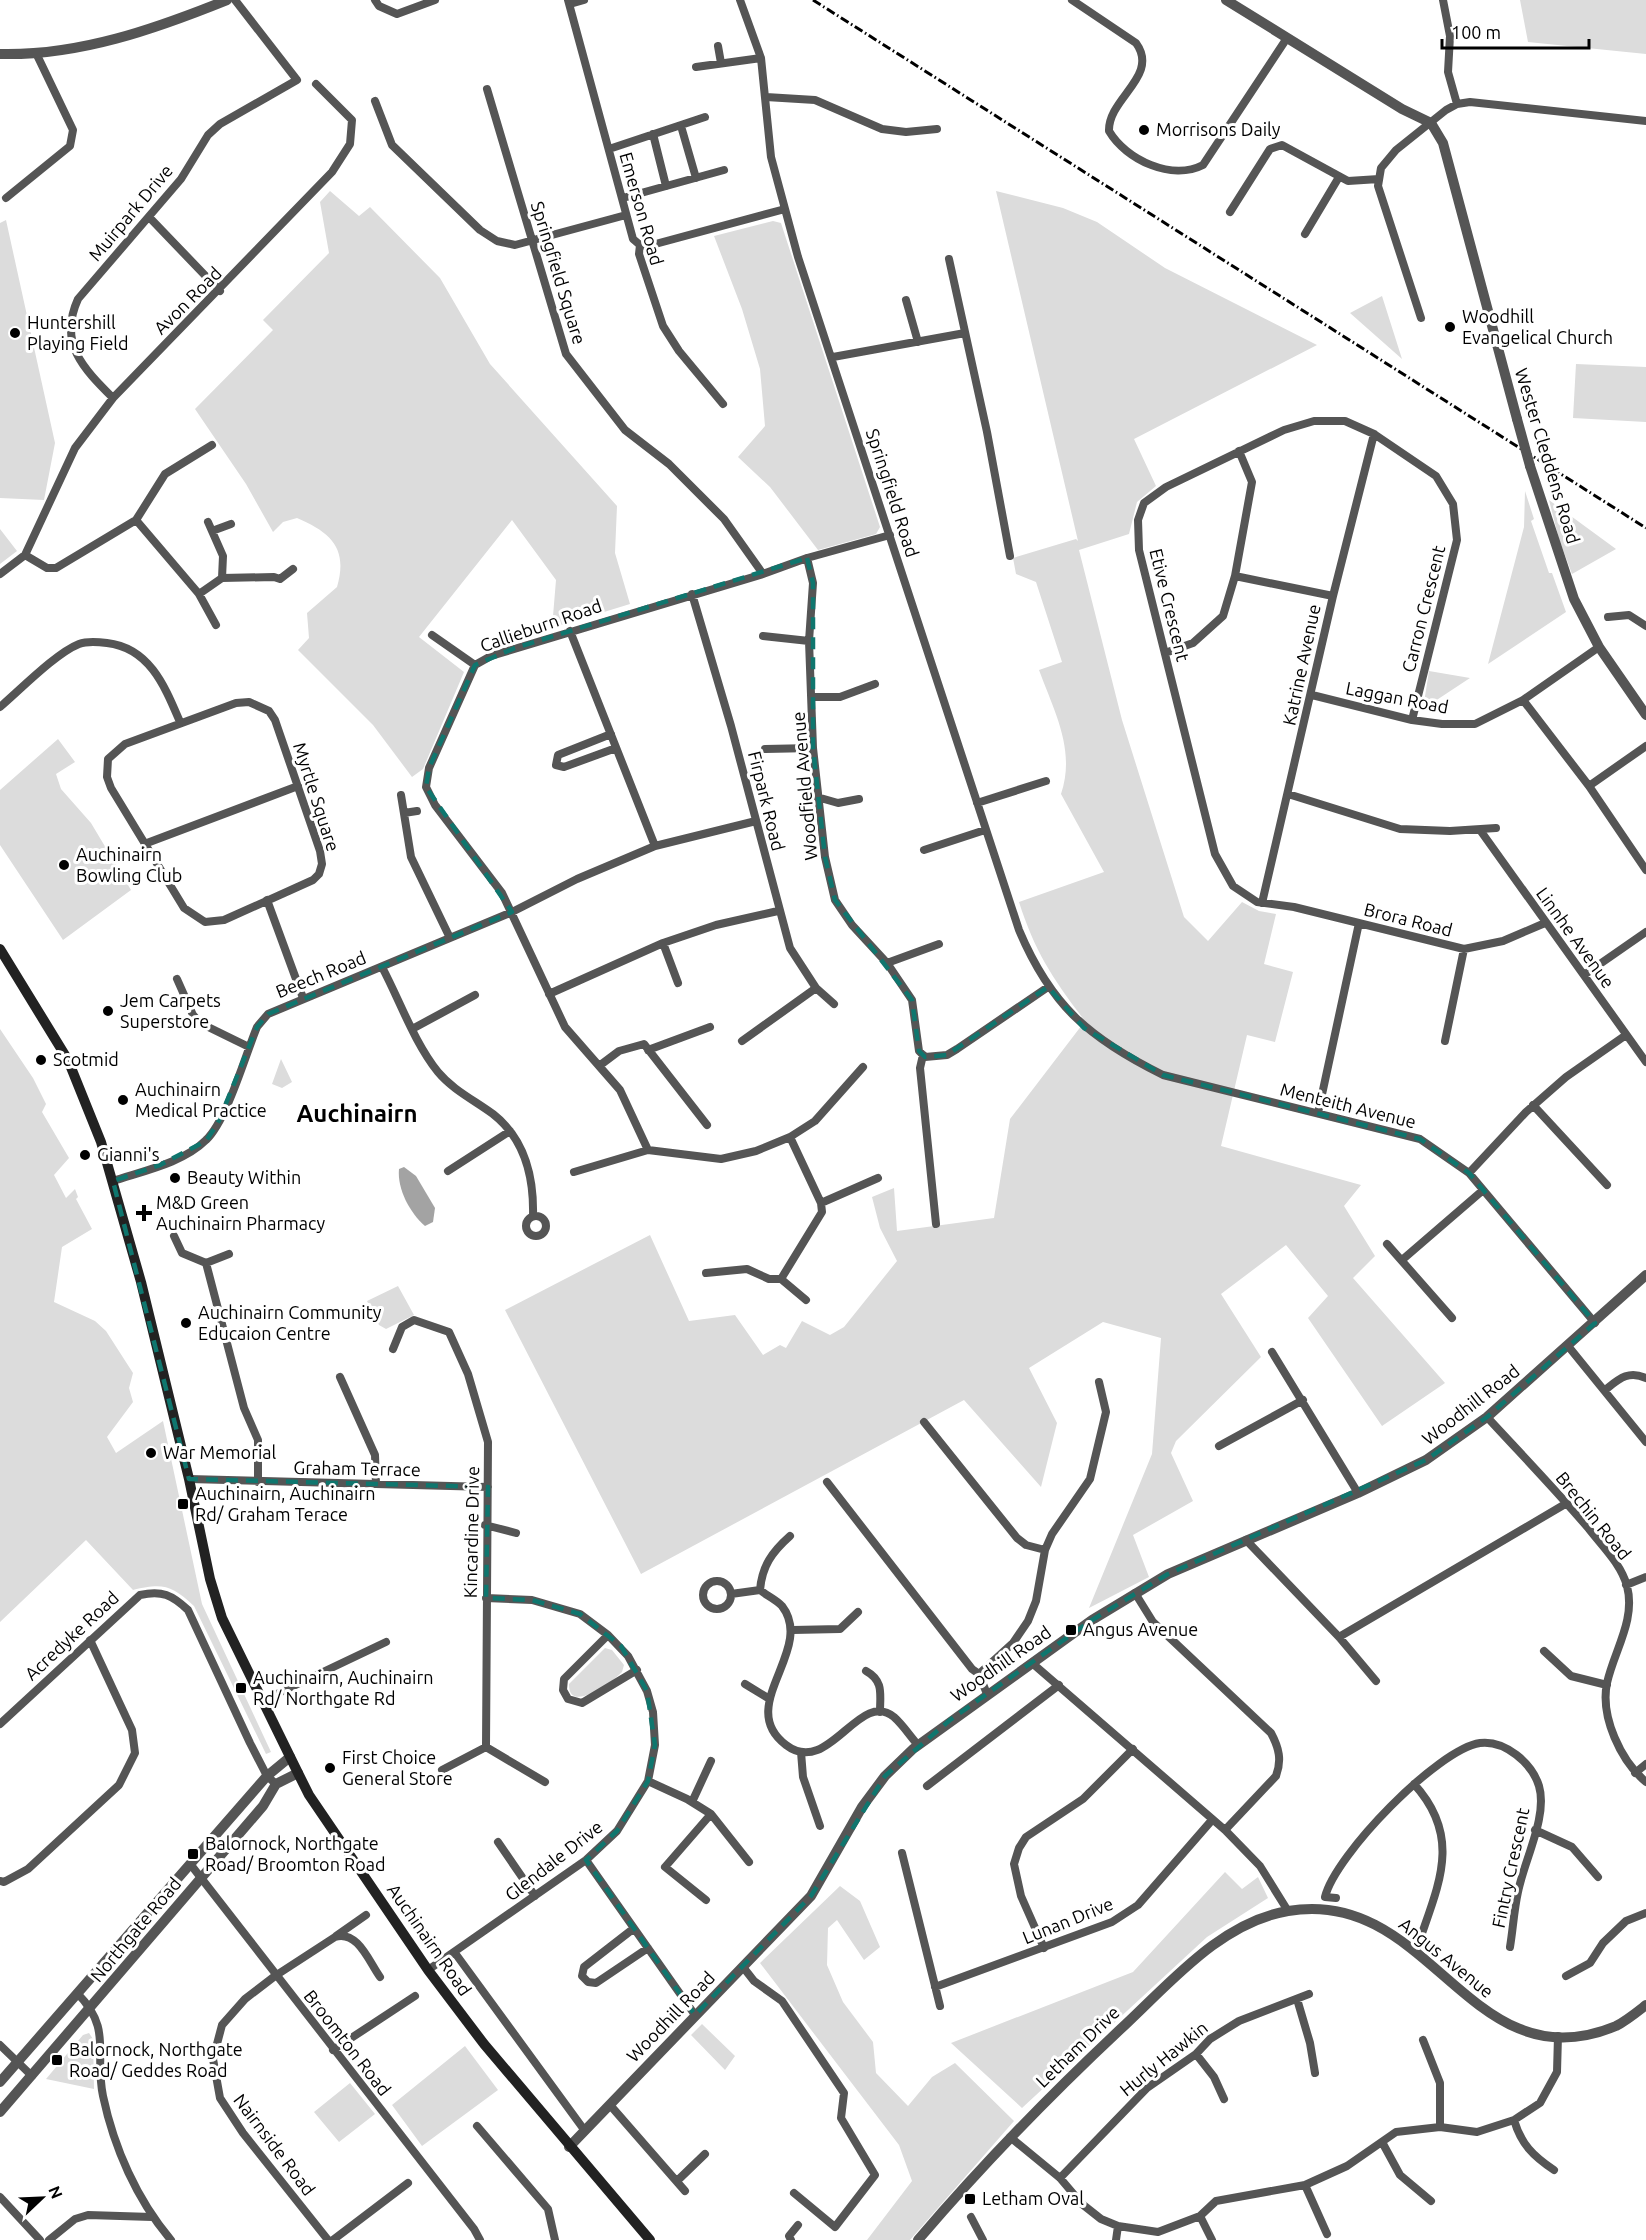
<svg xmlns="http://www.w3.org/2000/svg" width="1646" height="2240" viewBox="0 0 1646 2240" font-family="Ubuntu,sans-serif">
<rect width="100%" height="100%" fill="#fff"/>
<path fill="#dcdcdc" d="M1520,0H1646V54L1528,42Z
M330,191L359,216L370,207L440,278L490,364L617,506L615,553L630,604L552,628L556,580L512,520L419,637L464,672L423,769L412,777L373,725L298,650L309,638L307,613L337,587C348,549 332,533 297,518L283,522L273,532L246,484L195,409L273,330L263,320L329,253L320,202Z
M996,191L1063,208L1097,222L1165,268L1317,345L1134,439L1156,486L1137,502L1129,534L1079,550L1122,720L1184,917L1208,941L1242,902L1259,911L1276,914L1264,964L1293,972L1275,1042L1247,1035L1221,1146L1361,1185L1344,1206L1375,1256L1353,1278L1445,1383L1382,1426L1308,1318L1328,1296L1286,1245L1221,1294L1261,1357L1176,1441L1171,1453L1193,1501L1133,1535L1149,1577L1089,1608L1152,1454L1161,1338L1103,1322L1029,1368L1057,1423L1041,1487L964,1400L641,1574L505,1310L650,1235L689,1321L735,1315L763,1355L780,1345L786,1348L802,1321L830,1335L844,1327L897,1261L880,1228L872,1197L894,1188L897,1231L994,1218L1010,1119L1085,1021C1053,979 1035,952 1019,902L1104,872L1061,794C1076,750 1054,711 1039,670L1062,662L1036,582L1016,574L1013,558L1076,539L1078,541Z
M6,220L55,443L44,500L0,498V223Z
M773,221L781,223L880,527L876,534L818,550L770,487L738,457L765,426L760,369L742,309L714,236Z
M1382,296L1402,359L1350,313Z
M1576,364L1646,367V422L1573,418Z
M1525,491L1534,519L1531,521L1549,573H1552L1566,612L1488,664L1524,527Z
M1549,500L1616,549L1572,574L1559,539Z
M0,529L17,551L0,564Z
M1429,671L1470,678L1423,709Z
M58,739L75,762L56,774L61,789L91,823L131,890L63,940L0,845V790Z
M0,1029L33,1078L46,1104L42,1112L69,1158L54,1175L66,1198L75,1189L78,1197L76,1199L92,1229L62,1247L54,1302L95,1321L106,1331L133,1373L129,1388L133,1402L107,1437L116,1453L163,1421L202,1604L271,1752L266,1754L194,1606C171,1585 163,1583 133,1590L86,1540L0,1622Z
M281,1059L292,1082L282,1088L272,1084Z
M398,1286L414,1315L386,1329L379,1325L367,1301Z
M605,1648L612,1650L624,1665L622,1672C614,1681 568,1715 569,1684Z
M1225,1872L1242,1889L1258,1877L1268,1898L1207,1937L1022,2108L951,2043L1133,1972Z
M840,1886L860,1901L880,1947L864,1960L837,1920L828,1928L827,1965L843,2002L873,2042L876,2073L908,2106L932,2077L955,2063L1014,2121L910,2240H867L912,2181L899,2145L760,1963Z
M702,2024L735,2056L725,2070L691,2035Z
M89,2033L93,2039L94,2089L46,2079L83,2035Z
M465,2046L498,2090L422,2146L392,2105Z
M350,2083L375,2114L339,2142L314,2112Z"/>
<path fill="#a3a3a3" d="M404,1167L416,1176L435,1208L433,1222L425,1226C410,1213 397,1189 399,1169Z"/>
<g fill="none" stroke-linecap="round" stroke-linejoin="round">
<path stroke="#555" stroke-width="8" d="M375,0L379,6L397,14L435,0
M568,0L633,239L640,245
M740,0L761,58L771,157L798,257L1019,930C1051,1006 1090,1039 1163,1075L1420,1139L1469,1173L1595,1323
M1072,0L1136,43C1160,76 1108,98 1109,131C1126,160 1172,181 1203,165L1287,38
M1443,0L1450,36L1448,72L1457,104
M570,4L584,0
M718,46L721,63
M696,67L761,58
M487,89L566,354L625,430L669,464L724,519L763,574
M766,97L815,100L882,129L906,132L937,129
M375,101L392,145L480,230L497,241L515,245L626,215
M681,126L696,178
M653,134L666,186
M609,149L705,117
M6,198L70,146L73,130L36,53
M623,198L724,170
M1230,212L1270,149L1282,145L1348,181L1379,179
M149,217L220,291
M1305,234L1339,177
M640,245L639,254L663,326L679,351L723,404
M640,245L648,246L785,209
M949,259L987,432L1010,556
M906,300L918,342
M1421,318L1378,186L1381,168L1396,150L1446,110L1457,104L1470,102L1646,121
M833,357L965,333
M113,398C83,368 58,343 78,299L181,179L208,135L220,124L297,80L235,0
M136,520L199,594L216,625
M208,522L223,556L222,578
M212,531L231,524
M25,555L47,568H56L136,520L165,474L212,445
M807,558L813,583L809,641L813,748L825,857L835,900L852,925L887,963L912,1000L919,1051L925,1057L947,1055L957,1049L1048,987
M0,574L25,555L75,448L113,398L332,172L350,144L352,120L316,84
M1235,576L1333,596
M199,594L222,578L274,577L280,579L293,569
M692,594L731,726L790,948L816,988L834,1004
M1608,617L1629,615L1646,626
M570,631L655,846
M432,635L475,665
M763,636L809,641
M1165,653L1193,643L1223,616L1235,576L1252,482L1239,451
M1312,695L1412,720L1442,724H1475L1523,700L1599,647
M812,697H840L875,684
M1523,700L1589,786L1646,870
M249,702L269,711L275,720L320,851L322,864L319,874L313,880L224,920L205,922L184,908L111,788L107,777L108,759L125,744L236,703Z
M0,707C20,690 56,653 79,644C87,641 99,642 107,643C150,648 165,687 180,722
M1412,720L1457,540L1453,504L1436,476L1374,434L1345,421H1314L1284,430L1166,487L1144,503L1138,520L1139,550L1215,854L1233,886L1257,902L1294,907L1464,949L1503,941L1545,923
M611,734L558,755L556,765L564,767L616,748
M765,749L813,748
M1589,786L1646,746
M1288,794L1400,829L1450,831L1496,828
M401,795L411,857L450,938
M817,797L838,803L859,799
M977,803L1046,781
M404,813L417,811
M1480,830L1646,1062
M147,843L298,786
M924,850L985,830
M267,900L303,998
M1262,903L1333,596L1374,434
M663,943L678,983
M887,963L939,944
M382,967C400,1001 414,1042 438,1072C453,1090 474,1100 493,1114C525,1139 534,1177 533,1216
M1584,975L1646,932
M177,979L193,1015L200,1023L249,1047
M549,994L663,943L716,925L778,911
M414,1028L475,995
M742,1041L816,988
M1445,1041L1464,949
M648,1050L710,1027
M923,1055L920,1068L936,1224
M599,1066L619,1051L644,1044L707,1125
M1533,1105L1607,1185
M1318,1113L1359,923
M648,1150L620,1090L565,1027L502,893L435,805L426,787L429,768L475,665L491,656L763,574L807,558L890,535
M448,1171L510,1131
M574,1172L648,1150L721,1159L756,1151L790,1137L815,1121L863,1067
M1469,1173L1526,1112L1566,1077L1626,1035
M113,1181C143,1171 183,1163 206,1140C227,1120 245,1056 257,1027L268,1014L512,912L577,879L655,846L756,821
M821,1203L878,1178
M526 1226a10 10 0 1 1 20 0a10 10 0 1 1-20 0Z
M174,1236L182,1253L206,1263
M1387,1244L1452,1318
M229,1254L206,1263L244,1408L258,1440V1482
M1402,1260L1482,1191
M706,1273L747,1269L769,1279H781L806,1300
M781,1279L822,1212L821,1203L790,1137
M1568,1346L1646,1442
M393,1349L402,1327L414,1320L449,1332L468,1374L488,1442L486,1747
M1272,1352L1358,1493
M340,1377L375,1455L376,1484
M1605,1390C1619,1379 1628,1370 1646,1378
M1487,1417C1521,1454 1557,1491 1589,1529C1603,1547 1621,1564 1627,1586C1636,1620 1614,1651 1607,1683C1600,1717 1621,1761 1646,1782
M924,1422L1017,1538L1026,1545L1045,1550
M1219,1446L1303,1400
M189,1479L488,1487
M827,1482L972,1669L979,1674L987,1694
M485,1525L516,1533
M1246,1540L1339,1637L1376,1681
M703 1595a14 14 0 1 1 28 0a14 14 0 1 1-28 0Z
M1626,1585L1646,1577
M760,1590C762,1566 772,1552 790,1536
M1135,1593L1153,1622L1271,1733C1279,1748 1282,1760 1276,1776L1225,1830
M731,1594L760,1590C766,1595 777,1600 782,1606C816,1650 734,1706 786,1745C829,1778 859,1688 894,1717C903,1725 910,1736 918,1745
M793,1630L840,1629L858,1612
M608,1635L564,1679L563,1690L568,1699L582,1703L637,1670
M1339,1637L1567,1503
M1544,1651L1571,1676L1607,1685
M1032,1663L1225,1830L1260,1866L1288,1911
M866,1671C884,1681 880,1694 880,1712
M979,1674L1013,1643L1028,1621L1036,1601L1045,1550L1052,1534L1090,1479L1106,1412L1099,1382
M745,1684L768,1698
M262,1701L386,1642
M0,1724L140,1595C162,1590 172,1595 188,1610L250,1743L267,1776L276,1784
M486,1747L545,1782
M801,1752L803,1777L820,1826
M442,1770L486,1747
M1635,1773L1646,1764
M648,1781L687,1799L711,1814L749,1862
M1414,1784C1465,1840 1436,1889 1416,1951
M927,1786L1059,1685
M692,1802L711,1761
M1535,1830L1572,1847L1598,1877
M498,1842L535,1896
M902,1853L940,2006
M586,1860L695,2015
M191,1865L474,2229L480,2240
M0,1881L4,1882L28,1869L119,1785L135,1753L132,1730L90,1640
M1336,1898L1325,1897C1335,1855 1438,1749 1480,1743C1505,1740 1532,1763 1539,1786C1548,1816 1524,1861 1518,1892C1514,1910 1513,1929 1510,1947
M706,1900L665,1867L711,1814
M633,1929L584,1967L582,1976L588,1982L596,1983L648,1948
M336,1936L366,1915
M1044,1948L1021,1896L1014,1864L1019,1848L1026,1837L1083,1799L1133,1749
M455,1953L585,2131
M743,1967L754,1981L782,2001L844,2093L841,2118L875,2175L835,2227L794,2193
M428,1970L586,1860L617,1831L648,1781L655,1745L653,1712L647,1691L628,1656L608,1635L580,1614L532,1600L486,1598
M1566,1976L1590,1963L1603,1943L1626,1921L1646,1913
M935,1987L1112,1922L1138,1905L1212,1820
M77,1993C113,2029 94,2053 103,2096C114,2148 137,2200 171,2240
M1297,1999L1310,2043L1315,2073
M1423,2040L1440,2083V2127
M0,2045L32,2076
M333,2050L415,1996
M1196,2054L1214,2077L1224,2099
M610,2105L685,2191
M1514,2120C1521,2144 1533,2156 1554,2170
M477,2126L548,2209L555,2240
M1010,2137L1060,2178L1082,2204L1101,2219L1118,2226L1158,2232L1200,2216L1216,2201L1305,2185L1347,2166L1396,2132L1440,2127L1477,2132L1514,2120L1540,2103L1557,2072L1558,2036
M1382,2142L1400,2175L1431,2201
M1060,2178L1147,2088L1196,2054L1210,2039L1239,2021L1309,1994
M677,2181L705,2154
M1305,2185L1327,2234
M0,2197L40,2240
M1200,2216L1212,2240
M971,2217L983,2240
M49,2240L75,2219L88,2215L152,2217
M328,2240L243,2133L220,2098L213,2059L222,2025L245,1999L275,1976L335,1937C358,1930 369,1962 380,1977
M333,2240L408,2183
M791,2240L789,2236L798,2225
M1116,2240L1118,2226"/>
<path stroke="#555" stroke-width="10" d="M1226,0L1402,109L1431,123L1443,143L1517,419
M0,54C79,56 155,29 227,0
M1530,466L1574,599L1599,647L1646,715
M0,2082L267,1776L290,1757
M0,2112L263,1806L276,1784L298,1773
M569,2147L811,1896L862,1807L885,1776L913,1749L1092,1620L1168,1574L1358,1493L1426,1460L1487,1417L1646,1275
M918,2240C983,2164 1052,2093 1126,2024C1172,1981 1222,1922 1288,1911C1432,1886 1469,2087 1616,2026C1626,2021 1637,2012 1646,2005"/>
<path stroke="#222" stroke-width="10" d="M0,949L68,1060L101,1142L141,1282L189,1479L210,1579L222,1618L298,1773L309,1795L428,1970L484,2044L650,2240"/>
<path stroke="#000" stroke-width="3" stroke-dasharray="9 3 1.5 3" stroke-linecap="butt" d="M813,0L1646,528"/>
<path stroke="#555" stroke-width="10" d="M1517,419L1530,466"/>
</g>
<path fill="none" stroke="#0f766e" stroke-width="4.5" stroke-dasharray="12 8" stroke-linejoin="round" d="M807,558L813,583V748L825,857L835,900L912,1000L919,1051L925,1057L947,1055L1048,987L1084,1028L1163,1075L1420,1139L1469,1173L1595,1323L1487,1417L1426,1460L1168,1574L1092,1620L950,1720L885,1776L811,1896L695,2015L586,1860L617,1831L648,1781L655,1745L647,1691L621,1646L580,1614L532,1600L486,1598L488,1487L189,1479L113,1181L160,1165L206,1141L218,1123L257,1027L268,1014L512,912L426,787L429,768L475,665L515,648Z"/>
<g fill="#000" stroke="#fff" stroke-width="2">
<circle cx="1144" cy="130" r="6"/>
<circle cx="1450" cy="327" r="6"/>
<circle cx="15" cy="333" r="6"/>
<circle cx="64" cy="865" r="6"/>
<circle cx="108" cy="1011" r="6"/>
<circle cx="41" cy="1060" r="6"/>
<circle cx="123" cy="1100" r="6"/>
<circle cx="85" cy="1155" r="6"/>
<circle cx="175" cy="1178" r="6"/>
<path d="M141 1204h6v6h6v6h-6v6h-6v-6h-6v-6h6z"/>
<circle cx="186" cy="1323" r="6"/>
<circle cx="151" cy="1453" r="6"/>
<rect x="177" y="1498" width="12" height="12" rx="3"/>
<rect x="1065" y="1624" width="12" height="12" rx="3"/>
<rect x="235" y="1682" width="12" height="12" rx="3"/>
<circle cx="330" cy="1768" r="6"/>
<rect x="187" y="1848" width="12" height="12" rx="3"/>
<rect x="51" y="2054" width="12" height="12" rx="3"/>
<rect x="964" y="2193" width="12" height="12" rx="3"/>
</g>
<g text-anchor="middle" stroke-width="6" stroke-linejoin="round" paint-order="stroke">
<g font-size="18" fill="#000" stroke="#fff" text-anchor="start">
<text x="1156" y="136">Morrisons Daily</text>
<text x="1462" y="323">Woodhill<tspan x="1462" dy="21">Evangelical Church</tspan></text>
<text x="27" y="329">Huntershill<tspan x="27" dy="21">Playing Field</tspan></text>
<text x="76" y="861">Auchinairn<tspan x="76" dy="21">Bowling Club</tspan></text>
<text x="120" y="1007">Jem Carpets<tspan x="120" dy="21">Superstore</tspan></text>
<text x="53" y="1066">Scotmid</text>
<text x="135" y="1096">Auchinairn<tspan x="135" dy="21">Medical Practice</tspan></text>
<text x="97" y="1161">Gianni's</text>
<text x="187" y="1184">Beauty Within</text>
<text x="156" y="1209">M&amp;D Green<tspan x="156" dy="21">Auchinairn Pharmacy</tspan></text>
<text x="198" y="1319">Auchinairn Community<tspan x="198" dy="21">Educaion Centre</tspan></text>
<text x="163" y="1459">War Memorial</text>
<text x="195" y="1500">Auchinairn, Auchinairn<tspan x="195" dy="21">Rd/ Graham Terace</tspan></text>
<text x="1083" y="1636">Angus Avenue</text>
<text x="253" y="1684">Auchinairn, Auchinairn<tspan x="253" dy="21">Rd/ Northgate Rd</tspan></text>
<text x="342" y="1764">First Choice<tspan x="342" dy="21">General Store</tspan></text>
<text x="205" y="1850">Balornock, Northgate<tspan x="205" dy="21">Road/ Broomton Road</tspan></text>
<text x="69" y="2056">Balornock, Northgate<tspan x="69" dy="21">Road/ Geddes Road</tspan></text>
<text x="982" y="2205">Letham Oval</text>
</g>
<g font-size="18" fill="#000" stroke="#fff">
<text transform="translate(641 209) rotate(74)" y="6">Emerson Road</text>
<text transform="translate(131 213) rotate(-50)" y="6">Muirpark Drive</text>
<text transform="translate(558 273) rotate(73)" y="6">Springfield Square</text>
<text transform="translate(188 301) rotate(-45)" y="6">Avon Road</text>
<text transform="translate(1547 456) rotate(73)" y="6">Wester Cleddens Road</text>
<text transform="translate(892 493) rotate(72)" y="6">Springfield Road</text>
<text transform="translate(1169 605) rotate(76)" y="6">Etive Crescent</text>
<text transform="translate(1424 609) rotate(-76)" y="6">Carron Crescent</text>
<text transform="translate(541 626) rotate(-19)" y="6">Callieburn Road</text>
<text transform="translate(1302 665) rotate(-78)" y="6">Katrine Avenue</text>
<text transform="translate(1397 698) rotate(11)" y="6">Laggan Road</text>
<text transform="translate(805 786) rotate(-95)" y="6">Woodfield Avenue</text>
<text transform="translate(316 797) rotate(72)" y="6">Myrtle Square</text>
<text transform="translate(766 801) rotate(76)" y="6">Firpark Road</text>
<text transform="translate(1408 920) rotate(14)" y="6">Brora Road</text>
<text transform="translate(1575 938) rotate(54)" y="6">Linnhe Avenue</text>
<text transform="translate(321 975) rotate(-22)" y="6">Beech Road</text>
<text transform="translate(1348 1106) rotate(14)" y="6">Menteith Avenue</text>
<text transform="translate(1471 1405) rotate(-38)" y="6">Woodhill Road</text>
<text transform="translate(357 1469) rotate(1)" y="6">Graham Terrace</text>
<text transform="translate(1593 1516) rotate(51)" y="6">Brechin Road</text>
<text transform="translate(472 1532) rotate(-89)" y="6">Kincardine Drive</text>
<text transform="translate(72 1636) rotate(-43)" y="6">Acredyke Road</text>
<text transform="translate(1001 1664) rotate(-35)" y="6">Woodhill Road</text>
<text transform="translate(554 1861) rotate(-38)" y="6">Glendale Drive</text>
<text transform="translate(1511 1868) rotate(-78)" y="6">Fintry Crescent</text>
<text transform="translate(1068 1921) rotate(-22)" y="6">Lunan Drive</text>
<text transform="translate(136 1930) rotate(-50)" y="6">Northgate Road</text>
<text transform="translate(429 1940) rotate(55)" y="6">Auchinairn Road</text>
<text transform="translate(1446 1958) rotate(39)" y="6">Angus Avenue</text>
<text transform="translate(671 2017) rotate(-46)" y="6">Woodhill Road</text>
<text transform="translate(347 2043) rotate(52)" y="6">Broomton Road</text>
<text transform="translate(1078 2047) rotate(-44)" y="6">Letham Drive</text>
<text transform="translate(1164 2059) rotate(-39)" y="6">Hurly Hawkin</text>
<text transform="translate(274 2145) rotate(53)" y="6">Nairnside Road</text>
</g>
<g font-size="24" font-weight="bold" fill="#000" stroke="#fff">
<text x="357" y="1122">Auchinairn</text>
</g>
</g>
<g transform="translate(42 2198) rotate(67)" stroke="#ffffff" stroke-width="4.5" paint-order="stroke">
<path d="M0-4.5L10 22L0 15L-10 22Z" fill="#000000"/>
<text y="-9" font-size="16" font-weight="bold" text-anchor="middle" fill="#000000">N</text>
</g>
<path d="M1442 39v9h147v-9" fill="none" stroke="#000000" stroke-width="3"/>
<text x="1451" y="39" font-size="18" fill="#000000" stroke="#ffffff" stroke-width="4.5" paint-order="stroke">100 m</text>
</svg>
